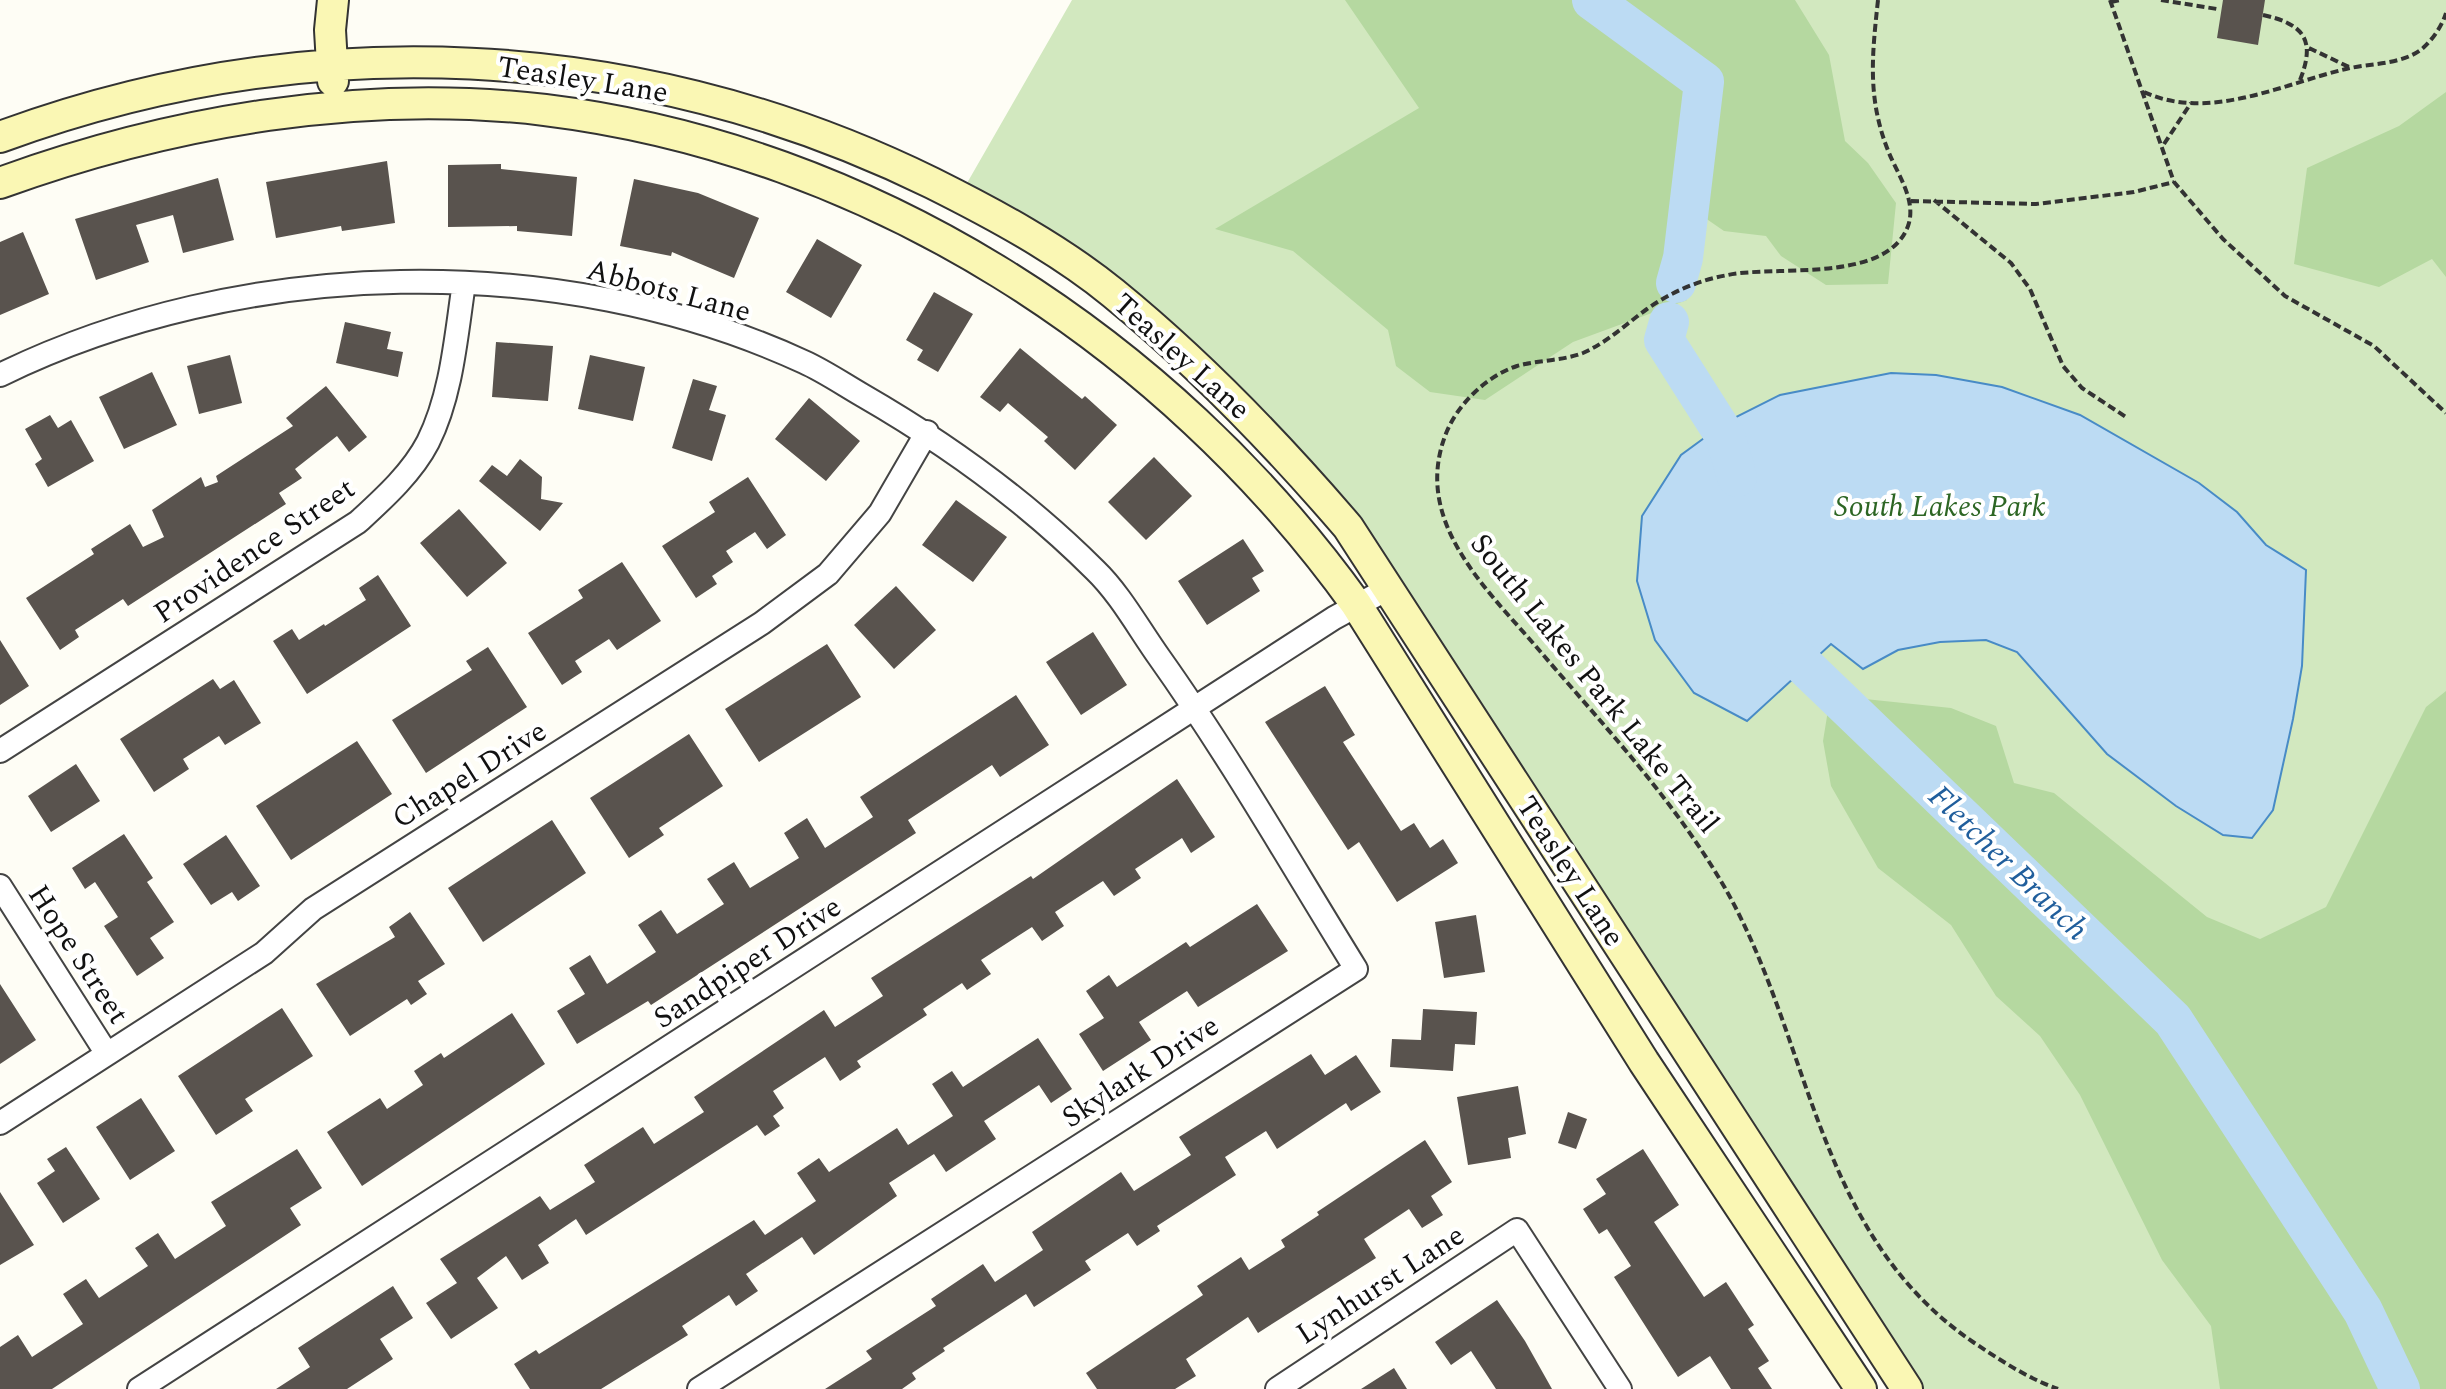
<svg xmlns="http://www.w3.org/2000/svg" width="2446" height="1389" viewBox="0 0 2446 1389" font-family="Spectral,serif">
<rect width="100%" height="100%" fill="#fefdf5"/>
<path fill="#d2e8bf" d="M1072,0H2446V1389H1910L1389,588L1111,291L959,197Z"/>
<path fill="#b5d8a0" d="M1345,0H1795L1829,55L1845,141L1868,163L1896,203L1888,284L1826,285L1781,256L1766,236L1724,231L1695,211L1674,265L1687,300L1573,342L1485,400L1430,392L1396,366L1388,330L1293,251L1215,229L1419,108Z
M2446,92V277L2432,259L2379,287L2294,264L2307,168L2399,126Z
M2446,691V1389H2220L2211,1326L2162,1260L2080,1095L2040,1036L1996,996L1951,925L1878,868L1831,786L1823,741L1829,704L1846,697L1951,708L1996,726L2014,783L2054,793L2207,917L2260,939L2326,907L2426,707Z"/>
<path fill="#bcdbf3" stroke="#488bc6" stroke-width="2" d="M1891,373L1936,375L2002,387L2080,415L2199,483L2237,512L2266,545L2306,570L2302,666L2293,719L2273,810L2252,838L2223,835L2176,806L2107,754L2017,652L1986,640L1940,642L1898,650L1863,669L1831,644L1747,721L1694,693L1655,640L1637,581L1642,516L1681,455L1726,422L1780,395Z"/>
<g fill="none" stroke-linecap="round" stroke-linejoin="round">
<path stroke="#bcdbf3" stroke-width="40" d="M1592,0L1704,82L1683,258L1676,283
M1669,322L1664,340L1725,436L1737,477
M1781,623L1789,651L2173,1020L2363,1311L2400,1389"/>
</g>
<path fill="#59534e" d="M2223,0H2265L2258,45L2217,38Z
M387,161L395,223L342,231L341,226L276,238L266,182Z
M501,164V169L577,177L572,236L517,231V226L448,227V165Z
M218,178L234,240L183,253L173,215L136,225L149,262L96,280L75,219Z
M634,179L698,193L759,218L734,278L672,252L671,256L620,246Z
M23,232L49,294L0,315V242Z
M817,239L862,265L831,318L786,292Z
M934,292L973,314L938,372L917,360L923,350L906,340Z
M345,322L391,332L387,349L403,352L398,377L336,363Z
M496,342L553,346L548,401L492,397Z
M1020,348L1082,399L1085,396L1117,425L1075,470L1044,441L1048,437L1008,403L1000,412L980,397Z
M230,355L242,403L199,414L187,366Z
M590,355L645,367L633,421L578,409Z
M152,372L177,425L124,449L99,397Z
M693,379L717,386L709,410L726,415L712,461L672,448Z
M326,386L367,437L349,452L337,436L295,469L302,478L279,493L286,504L128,606L123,599L75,630L79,637L60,650L26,598L94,554L91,549L130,524L143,547L164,537L152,510L201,477L205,487L218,482L216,476L293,426L286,418Z
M809,398L860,441L826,481L775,439Z
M50,415L58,428L71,420L94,461L48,487L35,464L42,459L25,429Z
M1154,457L1192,496L1146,540L1108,502Z
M520,459L542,477L541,499L563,503L540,531L479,481L492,465L507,476Z
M748,477L786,535L767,549L755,532L726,551L733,562L712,576L717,584L696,598L662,546L715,512L709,502Z
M956,500L1007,537L973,582L922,545Z
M459,509L507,563L467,597L420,543Z
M1243,539L1264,571L1252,578L1260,591L1207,625L1178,581Z
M622,562L661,621L617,650L609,639L575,661L582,672L562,685L528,633L583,598L578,590Z
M378,575L411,626L307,694L273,641L292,629L299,640L324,624L325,626L366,600L359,588Z
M896,586L936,630L894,669L854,625Z
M1093,632L1127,685L1081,715L1046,662Z
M0,640L29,686L0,705Z
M827,644L861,697L759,762L725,709Z
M488,647L527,707L426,773L392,720L472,670L466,661Z
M213,679L220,689L234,680L261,723L225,745L219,736L183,759L189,769L154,792L120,739Z
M1325,686L1355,735L1343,742L1401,831L1414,823L1430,848L1443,839L1458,863L1397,902L1359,842L1348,850L1265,722Z
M1016,695L1049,745L1000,777L992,765L908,820L916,833L651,1005L648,1001L577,1044L557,1011L585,994L569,968L590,955L607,984L656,952L638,925L661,910L677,934L724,904L707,879L734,862L750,888L799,858L784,833L807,818L825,848L873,817L860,797Z
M689,734L723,786L659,828L664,835L629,858L590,798Z
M357,741L392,794L291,860L256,806Z
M76,764L100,801L51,832L28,796Z
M1177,779L1215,837L1191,853L1182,838L1135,869L1141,878L1114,896L1103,881L1055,912L1064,926L1042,941L1032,927L981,960L991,974L967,990L962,983L923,1009L927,1015L857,1061L861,1067L840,1081L825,1057L773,1091L784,1108L773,1116L780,1126L765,1136L757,1125L586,1235L576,1219L538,1245L549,1263L522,1280L506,1256L477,1278L498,1308L451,1339L426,1303L457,1283L440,1259L540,1196L550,1210L595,1182L584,1165L643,1127L654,1144L704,1112L694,1097L824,1010L835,1027L883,996L871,978L1031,876L1033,879Z
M552,820L586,873L483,942L448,888Z
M124,834L153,878L147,882L174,922L150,938L164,958L137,976L104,926L118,917L95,882L85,889L72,868Z
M226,835L260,886L238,901L232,892L211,905L183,864Z
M1257,904L1288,951L1198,1007L1187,991L1139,1022L1151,1040L1103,1071L1079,1034L1104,1018L1086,991L1109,975L1117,987L1186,942L1190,947Z
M410,912L445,964L418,981L427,994L411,1005L407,999L350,1036L316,984L395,937L389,927Z
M1476,915L1485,972L1444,978L1435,922Z
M0,984L36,1040L0,1064Z
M282,1008L313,1056L245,1099L253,1111L216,1135L178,1076Z
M1423,1009L1477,1012L1475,1045L1455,1044L1453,1071L1390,1067L1392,1039L1421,1040Z
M512,1013L545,1064L362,1186L327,1132L380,1098L387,1109L423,1085L414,1071L441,1053L444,1058Z
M1038,1038L1072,1089L1051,1103L1039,1085L984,1121L996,1139L946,1172L934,1154L889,1183L897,1196L814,1255L802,1237L746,1274L758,1291L736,1306L729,1295L682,1326L688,1335L601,1389H530L514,1364L536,1350L539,1354L754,1220L765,1235L816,1201L797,1173L819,1158L829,1172L897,1128L908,1145L953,1116L932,1084L952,1071L963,1087Z
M1311,1054L1325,1075L1356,1055L1381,1092L1351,1111L1346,1103L1277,1149L1266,1131L1225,1157L1236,1175L1157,1226L1160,1231L1137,1246L1128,1233L1085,1261L1091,1270L1034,1307L1026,1294L943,1348L945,1351L912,1373L916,1379L902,1389H825L872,1359L866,1351L936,1306L931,1299L983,1264L995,1282L1043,1250L1032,1232L1121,1172L1134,1191L1191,1155L1179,1137Z
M1518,1086L1526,1134L1508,1138L1511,1158L1468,1165L1457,1097Z
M141,1098L175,1151L130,1180L96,1127Z
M1568,1112L1587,1119L1576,1149L1558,1143Z
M1425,1140L1452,1182L1431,1196L1443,1215L1422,1228L1409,1209L1364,1239L1376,1258L1258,1333L1248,1317L1186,1359L1196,1376L1175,1389H1097L1086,1373L1203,1295L1197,1286L1241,1257L1249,1270L1285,1247L1281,1240L1319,1215L1317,1212Z
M66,1147L100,1199L63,1223L37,1183L55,1171L47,1159Z
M297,1149L322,1188L290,1208L301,1225L52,1389H0V1347L18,1335L32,1357L83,1324L63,1294L86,1279L99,1298L148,1266L135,1248L158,1233L175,1259L226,1226L211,1202Z
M1643,1149L1679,1205L1654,1222L1704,1297L1726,1282L1754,1325L1748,1329L1769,1361L1758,1368L1772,1389H1731L1710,1356L1678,1377L1614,1277L1631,1266L1607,1229L1599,1234L1583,1209L1606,1194L1596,1179Z
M0,1192L34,1245L0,1265Z
M393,1286L413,1318L380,1339L393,1359L347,1389H276L310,1367L298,1348Z
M1497,1300L1525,1341L1552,1389H1496L1471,1351L1451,1365L1435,1342Z
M1394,1368L1407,1389H1361Z"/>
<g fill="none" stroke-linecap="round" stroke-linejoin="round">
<g stroke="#444" stroke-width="26">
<path id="street" d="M0,375C241,257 559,249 804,362C824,371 843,384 862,395C947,444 1025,500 1095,570C1120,594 1139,629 1159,657C1230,757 1291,864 1356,969L699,1389
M0,751L358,522C383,499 412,473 428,442C452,394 456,336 464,283
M0,886L107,1054
M0,1123L264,953L313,909L762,623L828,574L880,513L927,432
M139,1389L1334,618L1389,588
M1277,1389L1517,1230L1620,1389"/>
</g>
<g stroke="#333" stroke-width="34">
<path id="secondary" d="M333,81L330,30L333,0
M0,137C307,24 638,39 932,183C994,214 1059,249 1113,293C1199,363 1276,443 1348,527L1907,1389
M0,183C171,121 362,88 545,110C870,150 1167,341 1356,604L1644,1062L1861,1389"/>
</g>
<path stroke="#333" stroke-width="4" stroke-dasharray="8 4" stroke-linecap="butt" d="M1878,0C1872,56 1867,99 1889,153C1898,175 1917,201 1908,226C1887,284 1774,265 1728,275C1699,280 1671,292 1647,309C1626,324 1608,342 1583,353C1562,361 1538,360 1517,366C1487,376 1459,403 1447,431C1410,520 1486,588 1539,650C1605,727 1674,800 1725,888C1813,1043 1814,1233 1973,1342C2000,1360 2027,1378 2058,1389
M2110,0L2174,182L2223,239L2285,296L2374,346L2446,413
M2161,0L2217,9
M2111,2L2120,0
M2263,15C2304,24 2316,40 2300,80
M2309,48L2351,68
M2144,92C2209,122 2282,84 2346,69C2370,63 2403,65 2423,48C2433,39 2442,26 2446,13
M2164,144L2191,103
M1934,200L2011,263L2030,289L2063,366L2082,388L2126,417
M1911,201L2036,204L2134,192L2174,182"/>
<use href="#street" stroke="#fff" stroke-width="22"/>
<use href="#secondary" stroke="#faf7b4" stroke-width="30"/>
</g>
<g text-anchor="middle" stroke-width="8" stroke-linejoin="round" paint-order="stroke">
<g font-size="30" fill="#111" stroke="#fff">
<text transform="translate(583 79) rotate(9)" y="10">Teasley Lane</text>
<text transform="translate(669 290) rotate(15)" y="10">Abbots Lane</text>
<text transform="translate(1182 356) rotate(42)" y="10">Teasley Lane</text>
<text transform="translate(254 550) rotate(-34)" y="10">Providence Street</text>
<text transform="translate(1595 683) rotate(51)" y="10">South Lakes Park Lake Trail</text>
<text transform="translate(469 774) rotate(-32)" y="10">Chapel Drive</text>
<text transform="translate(1571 871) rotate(57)" y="10">Teasley Lane</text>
<text transform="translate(79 954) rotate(57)" y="10">Hope Street</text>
<text transform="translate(747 962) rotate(-33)" y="10">Sandpiper Drive</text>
<text transform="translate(1140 1071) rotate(-33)" y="10">Skylark Drive</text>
<text transform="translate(1380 1284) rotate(-33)" y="10">Lynhurst Lane</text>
</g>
<g font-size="30" font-style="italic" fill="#2d6624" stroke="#fff">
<text x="1940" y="516">South Lakes Park</text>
</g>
<g font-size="32" font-style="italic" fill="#205e9c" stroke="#fff">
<text transform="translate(2009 862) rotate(44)" y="11">Fletcher Branch</text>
</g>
</g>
</svg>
